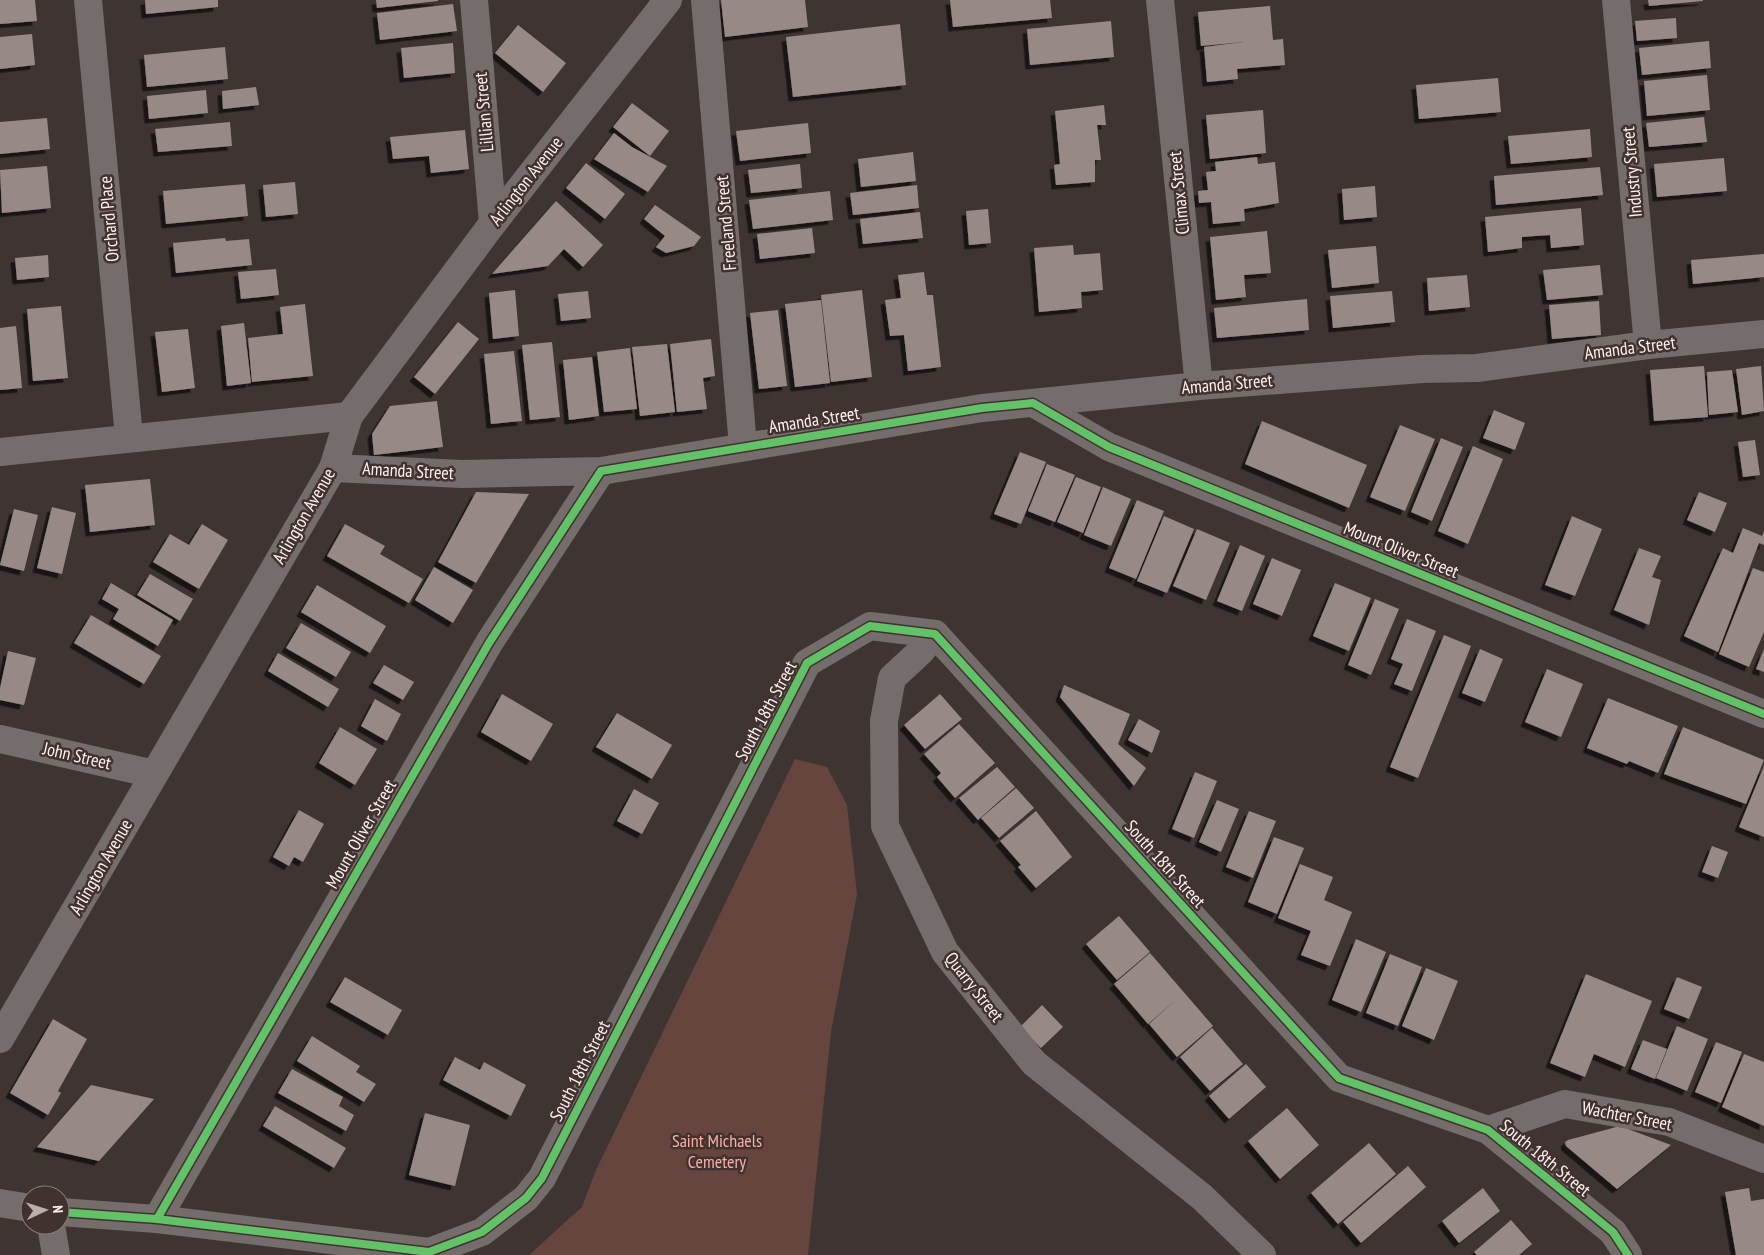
<svg xmlns="http://www.w3.org/2000/svg" width="1764" height="1255" viewBox="0 0 1764 1255" font-family="'PT Sans Narrow',sans-serif">
<defs>
<filter id="shadow"><feDropShadow dx="-4.5" dy="4.5" stdDeviation="0" flood-color="#0009"/></filter>
</defs>
<rect width="100%" height="100%" fill="#3e3533"/>
<path fill="#66453f" d="M795,759L827,767L847,805L857,894L831,1032L808,1255H529L582,1207L596,1170Z"/>
<path fill="#978986" filter="url(#shadow)" d="M0,0H35L37,21L0,24Z
M145,0H218V7L146,14Z
M376,0H438V1L377,8Z
M721,0H805L808,27L725,37Z
M950,0H1050L1052,18L953,27Z
M1648,0H1703V1L1649,6Z
M453,4L457,31L380,40L377,13Z
M1270,6L1273,40L1283,39L1285,65L1237,69L1238,79L1207,82L1204,47L1244,42L1201,46L1198,12Z
M1676,18L1677,38L1637,41L1635,21Z
M1111,21L1114,57L1030,65L1027,29Z
M900,24L906,85L793,97L786,37Z
M518,25L566,63L543,92L495,53Z
M32,34L35,65L0,69V37Z
M1709,41L1711,68L1642,75L1639,48Z
M453,43L455,73L404,78L401,48Z
M225,47L228,79L147,87L144,55Z
M1707,75L1710,110L1647,116L1644,81Z
M1498,78L1501,112L1419,119L1416,85Z
M256,87L259,105L223,109L222,91Z
M206,90L208,113L149,119L147,96Z
M632,103L669,131L650,156L613,127Z
M1104,105L1106,125H1097L1101,160H1095V182L1056,185L1054,165L1060,164L1055,111Z
M1263,110L1266,153L1210,159L1206,115Z
M1704,117L1707,142L1649,147L1646,123Z
M47,118L50,149L0,154V122Z
M230,122L232,146L158,152L155,129Z
M808,123L811,153L740,161L736,131Z
M1590,129L1592,157L1511,164L1508,136Z
M465,130L469,169L431,173L429,156L393,159L390,137Z
M614,133L632,147L667,166L648,192L594,159Z
M913,152L916,181L861,187L858,159Z
M1257,157L1258,164L1275,162L1279,203L1244,209L1245,221L1213,224L1211,202L1199,203L1198,191L1208,190L1206,172L1216,171L1215,162Z
M1724,158L1727,191L1657,197L1654,164Z
M586,163L625,194L605,219L566,188Z
M800,164L802,188L751,193L748,170Z
M47,166L51,208L2,213L0,170Z
M1600,167L1603,195L1496,205L1494,176Z
M295,182L298,214L266,217L263,185Z
M245,184L248,216L166,224L163,191Z
M917,185L919,208L853,215L850,193Z
M1375,186L1377,217L1344,220L1342,189Z
M830,191L833,220L753,229L749,200Z
M556,201L603,245L583,267L564,249L548,266L492,274Z
M655,205L701,237L694,246L666,253L656,247L665,236L644,219Z
M1581,208L1584,245L1551,248L1550,235L1522,237V248L1488,252L1485,217Z
M988,209L991,243L969,245L966,211Z
M920,212L923,238L863,244L860,219Z
M812,228L815,253L760,259L757,234Z
M1267,231L1271,273L1244,275L1246,297L1216,300L1210,237Z
M225,238L226,241L249,239L252,265L176,273L173,243Z
M1073,245L1074,255L1100,253L1103,290L1081,292L1082,308L1039,312L1034,248Z
M1376,246L1379,283L1332,288L1328,250Z
M1764,254V277L1693,284L1691,260Z
M48,255L49,277L17,280L15,258Z
M1600,265L1603,295L1547,300L1543,270Z
M276,269L279,295L241,299L238,272Z
M924,272L927,295H933L941,367L908,371L904,335L890,336L885,300L901,298L898,275Z
M1467,275L1470,307L1429,311L1427,278Z
M515,290L519,336L493,339L489,293Z
M862,290L872,377L831,382L821,295Z
M588,291L591,318L561,321L558,294Z
M1392,291L1395,322L1333,328L1330,296Z
M1307,299L1309,330L1217,338L1214,308Z
M821,300L830,383L795,387L785,304Z
M1599,301L1601,335L1552,339L1549,305Z
M305,304L313,376L252,382L248,338L283,334L280,307Z
M61,306L68,378L33,381L27,309Z
M778,310L787,386L759,389L750,313Z
M458,322L479,339L435,394L414,377Z
M244,323L251,383L227,386L221,326Z
M16,326L22,388L0,390V328Z
M188,329L195,388L162,392L155,332Z
M711,339L715,376L703,378L707,409L677,412L670,344Z
M552,342L560,417L530,420L522,345Z
M667,344L675,412L640,416L632,347Z
M630,348L637,409L604,412L597,352Z
M514,351L522,421L491,424L484,354Z
M592,357L599,416L569,420L563,360Z
M1704,366L1708,417L1654,421L1650,370Z
M1761,366L1764,411L1742,415L1736,369Z
M1732,370L1738,412L1709,415L1707,372Z
M437,401L443,447L374,455L372,434L390,406Z
M1494,410L1525,423L1515,450L1483,438Z
M1262,421L1367,465L1349,508L1245,464Z
M1400,425L1435,439L1405,511L1370,497Z
M1441,438L1463,447L1432,521L1411,512Z
M1755,440L1760,475L1743,477L1738,442Z
M1473,446L1503,459L1468,544L1438,531Z
M1020,452L1046,462L1021,524L994,514Z
M1047,464L1075,475L1055,522L1028,511Z
M1076,477L1101,487L1083,533L1057,522Z
M150,479L155,525L90,532L85,485Z
M1103,487L1131,499L1111,546L1084,535Z
M476,492L529,494L476,583L438,562Z
M1699,492L1727,503L1715,532L1687,520Z
M1137,500L1164,511L1136,579L1109,568Z
M52,507L76,513L62,574L37,568Z
M14,509L38,515L24,571L0,565Z
M1164,516L1194,529L1167,593L1137,581Z
M1572,516L1602,529L1575,596L1545,585Z
M202,524L228,540L199,589L153,562L170,534L189,545Z
M345,524L385,546L380,554L423,579L409,603L327,556Z
M1743,528L1762,536L1764,531V545L1759,543L1718,652L1684,636L1723,548L1733,553Z
M1197,529L1230,543L1206,600L1173,586Z
M1240,545L1265,556L1242,611L1217,601Z
M1639,548L1661,556L1652,577L1661,580L1649,625L1614,610Z
M1272,558L1301,570L1282,616L1253,604Z
M434,567L473,590L453,623L415,600Z
M1753,568L1764,572V632L1749,667L1719,654Z
M150,574L193,599L180,621L137,595Z
M111,583L173,620L158,646L113,619L119,609L102,599Z
M1335,583L1371,598L1349,651L1313,636Z
M317,585L386,626L370,653L301,612Z
M1375,599L1399,609L1371,675L1348,665Z
M91,615L161,656L144,684L74,643Z
M1407,619L1436,631L1412,691L1394,684L1403,664L1391,659Z
M301,623L351,652L336,677L286,648Z
M1444,635L1471,646L1418,778L1390,767Z
M1480,649L1503,659L1485,702L1462,693Z
M1764,649V672L1756,669Z
M8,651L36,658L24,705L0,700V688Z
M278,653L339,689L328,707L268,671Z
M384,665L414,682L403,700L373,683Z
M1547,669L1583,684L1561,737L1525,722Z
M1064,685L1130,714L1118,744L1146,768L1134,786L1060,697Z
M502,694L553,724L531,761L481,732Z
M940,694L962,719L925,749L904,725Z
M1608,698L1678,726L1658,773L1629,761L1627,764L1587,748Z
M375,699L401,714L387,741L361,726Z
M617,713L672,745L652,779L596,747Z
M1139,719L1160,731L1152,753L1128,740Z
M959,724L995,763L955,798L937,777L941,773L924,754Z
M340,727L377,749L355,785L319,763Z
M1683,727L1764,760L1746,804L1664,774Z
M1764,766V837L1739,827Z
M997,767L1015,787L978,820L959,798Z
M1195,772L1217,781L1194,838L1172,829Z
M1016,788L1034,808L999,838L981,818Z
M634,789L659,803L642,834L617,821Z
M1217,800L1239,809L1221,852L1199,842Z
M299,810L324,824L303,862L294,857L289,866L273,857Z
M1036,811L1072,857L1036,888L1018,867L1021,865L1000,841Z
M1249,811L1276,821L1253,878L1226,867Z
M1274,837L1304,848L1277,914L1248,902Z
M1712,846L1728,852L1718,878L1702,872Z
M1300,864L1333,877L1324,900L1352,912L1330,966L1301,955L1311,931L1278,918Z
M1119,916L1150,952L1117,980L1086,944Z
M1356,939L1386,952L1361,1012L1332,1000Z
M1150,953L1213,1026L1177,1057L1149,1024L1178,998L1148,1024L1114,984Z
M1390,954L1422,967L1398,1026L1366,1013Z
M1426,968L1458,981L1434,1040L1402,1026Z
M1586,974L1652,1001L1625,1067L1594,1054L1585,1077L1550,1063Z
M345,977L402,1010L388,1035L330,1002Z
M1677,977L1702,987L1689,1019L1664,1009Z
M1042,1005L1063,1027L1041,1048L1020,1027Z
M53,1019L87,1039L58,1091L61,1093L48,1115L10,1093Z
M1677,1026L1708,1039L1687,1091L1656,1078Z
M1212,1028L1243,1064L1210,1091L1180,1057Z
M312,1036L360,1066L356,1072L376,1084L364,1102L297,1061Z
M1643,1040L1667,1049L1655,1079L1631,1069Z
M1716,1042L1742,1052L1721,1103L1695,1092Z
M1744,1054L1764,1062V1126L1722,1107Z
M455,1057L480,1070L484,1062L526,1085L511,1116L443,1080Z
M1246,1064L1266,1087L1229,1119L1209,1096Z
M292,1069L343,1097L339,1106L354,1115L346,1131L278,1093Z
M91,1085L154,1099L99,1161L37,1147Z
M275,1106L346,1148L334,1168L263,1126Z
M1287,1108L1319,1145L1280,1179L1248,1141Z
M425,1113L470,1125L455,1186L409,1175Z
M1620,1126L1671,1145L1617,1189L1566,1146L1565,1142L1568,1140Z
M1369,1143L1396,1174L1338,1224L1311,1193Z
M1408,1166L1426,1187L1361,1243L1343,1222Z
M1483,1188L1500,1211L1459,1243L1442,1221Z
M1749,1188L1751,1201L1764,1199V1255H1736L1725,1192Z
M1511,1220L1532,1244L1519,1255H1477L1474,1252Z"/>
<g fill="none" stroke-linecap="round" stroke-linejoin="round">
<path stroke="#746d6b" stroke-width="28" d="M88,0L129,437
M474,0L493,223
M705,0L743,446
M1160,0L1199,386
M1616,0L1648,345
M1033,403L1109,447L1764,714
M333,468L462,474L601,471L982,408L1199,386L1422,369L1477,368L1648,345L1764,334
M935,634L920,652L892,678L884,721L885,826L945,952L1034,1063L1202,1197L1262,1255
M0,739L154,774
M1488,1130L1565,1104L1669,1122L1764,1159
M157,1219L489,643L601,471
M51,1225L56,1255"/>
<path stroke="#746d6b" stroke-width="28" d="M0,452L349,416"/>
<path stroke="#746d6b" stroke-width="28" d="M0,1039L333,468L349,416L493,223L668,0
M0,1203L30,1208
M60,1212L157,1219L429,1252L482,1232L526,1198L542,1178L807,663L870,626L935,634L1339,1078L1488,1130L1613,1232L1628,1255"/>
<g stroke="#42322f" stroke-width="11">
<path id="cycleway" d="M60,1212L157,1219L429,1252L482,1232L526,1198L542,1178L807,663L870,626L935,634L1339,1078L1488,1130L1613,1232L1628,1255
M157,1219L489,643L601,471L982,408L1033,403L1109,447L1764,714"/>
</g>
<use href="#cycleway" stroke="#61c268" stroke-width="8"/>
</g>
<g text-anchor="middle" stroke-width="5" stroke-linejoin="round" paint-order="stroke">
<g font-size="18" fill="#fcf1ef" stroke="#42322f">
<text transform="translate(484 112) rotate(-95)" y="6">Lillian Street</text>
<text transform="translate(1632 172) rotate(-95)" y="6">Industry Street</text>
<text transform="translate(526 181) rotate(-52)" y="6">Arlington Avenue</text>
<text transform="translate(1179 193) rotate(-96)" y="6">Climax Street</text>
<text transform="translate(109 219) rotate(-95)" y="6">Orchard Place</text>
<text transform="translate(726 223) rotate(-95)" y="6">Freeland Street</text>
<text transform="translate(1630 348) rotate(-7)" y="6">Amanda Street</text>
<text transform="translate(1227 384) rotate(-5)" y="6">Amanda Street</text>
<text transform="translate(814 420) rotate(-9)" y="6">Amanda Street</text>
<text transform="translate(408 471) rotate(3)" y="6">Amanda Street</text>
<text transform="translate(304 516) rotate(-60)" y="6">Arlington Avenue</text>
<text transform="translate(1401 550) rotate(22)" y="6">Mount Oliver Street</text>
<text transform="translate(766 711) rotate(-62)" y="6">South 18th Street</text>
<text transform="translate(77 756) rotate(13)" y="6">John Street</text>
<text transform="translate(361 834) rotate(-60)" y="6">Mount Oliver Street</text>
<text transform="translate(1165 864) rotate(48)" y="6">South 18th Street</text>
<text transform="translate(101 867) rotate(-60)" y="6">Arlington Avenue</text>
<text transform="translate(974 987) rotate(52)" y="6">Quarry Street</text>
<text transform="translate(580 1071) rotate(-63)" y="6">South 18th Street</text>
<text transform="translate(1627 1116) rotate(11)" y="6">Wachter Street</text>
<text transform="translate(1545 1158) rotate(39)" y="6">South 18th Street</text>
</g>
<g font-size="18" fill="#fab1a4" stroke="#42322f">
<text x="717" y="1147">Saint Michaels<tspan x="717" dy="21">Cemetery</tspan></text>
</g>
</g>
<g transform="translate(45 1210) rotate(86)"><circle r="24" fill="#42322f" stroke="#8c7e7c"/>
<path d="M0-4L9 19L0 12L-9 19Z" fill="#baafad"/>
<text y="-8" font-size="14" font-weight="bold" text-anchor="middle" fill="#fcf1ef">N</text>
</g>
</svg>
